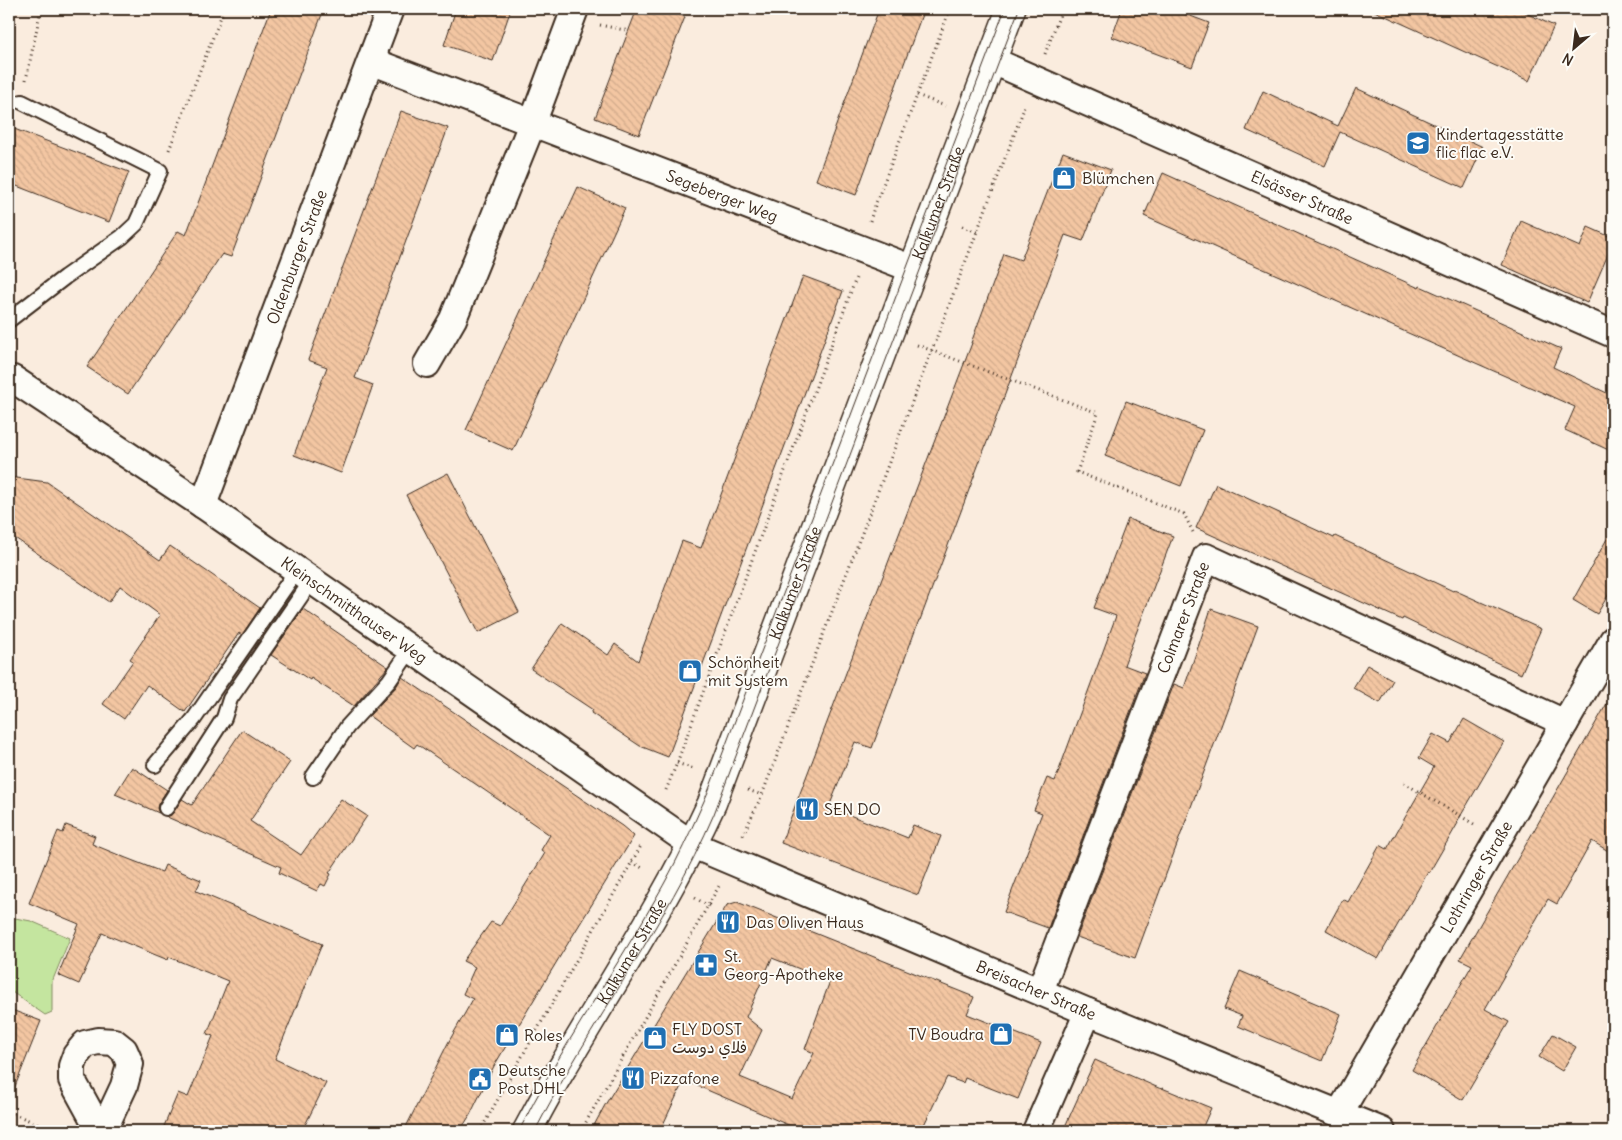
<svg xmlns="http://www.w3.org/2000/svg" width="1622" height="1140" viewBox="0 0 1622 1140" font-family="Delius,'Playpen Sans Arabic',sans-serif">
<defs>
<pattern id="building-back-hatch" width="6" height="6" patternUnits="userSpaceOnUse" patternTransform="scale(1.25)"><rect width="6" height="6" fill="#f3c6a2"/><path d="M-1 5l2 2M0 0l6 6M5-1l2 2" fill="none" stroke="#d1aa8b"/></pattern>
</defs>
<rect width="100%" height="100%" fill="#faecde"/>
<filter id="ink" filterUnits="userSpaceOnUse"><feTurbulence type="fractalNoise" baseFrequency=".02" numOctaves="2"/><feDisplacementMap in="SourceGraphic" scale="10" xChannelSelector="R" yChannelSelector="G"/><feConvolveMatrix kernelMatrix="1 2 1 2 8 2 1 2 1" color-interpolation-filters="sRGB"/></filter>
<g filter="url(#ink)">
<path fill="#c4e59f" stroke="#80885e" d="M15,918L31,921L70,938L52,982V1012L45,1015L9,990V922Z"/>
<path fill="url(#building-back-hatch)" stroke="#3b2a1e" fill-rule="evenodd" d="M271,9H324L231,257L222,254L128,394L87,367L178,231L186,235Z
M456,9H511L493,61L444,45Z
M637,9H664L685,17L639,135L595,118Z
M879,9H924L856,195L816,180Z
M1122,9H1172L1209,23L1192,67L1112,37Z
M1370,9H1517L1554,26L1529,81Z
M1356,88L1483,147L1464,188L1340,132L1325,166L1246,130L1263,91L1338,126Z
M401,111L448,128L355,378L373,385L341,473L294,455L327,367L308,360Z
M9,127L129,172L109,222L9,183Z
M1063,152L1111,170L1083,241L1065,235L920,620H919L872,748L855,742L829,807L908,838L913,825L941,836L918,895L781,843L972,343H971L1004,254L1021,260Z
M1163,173L1419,288L1420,286L1561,349L1553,367L1613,396V452L1565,430L1575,407L1144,216Z
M578,187L625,208L513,451L466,430Z
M1521,221L1580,247L1588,227L1613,238V243L1587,303L1502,265Z
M803,276L843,291L668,757L640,746L591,713L593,710L531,669L562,623L608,655L615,644L638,661L682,541L701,548Z
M1126,401L1203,430L1181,486L1105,456Z
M448,473L519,612L478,633L406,495Z
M9,477L47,482L160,560L170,546L260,608L242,635L239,633L185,712L147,685L124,719L103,704L133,661L130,659L160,615L120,586L109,602L9,534Z
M1216,484L1334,538L1335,536L1453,591L1454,590L1541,629L1521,674L1403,618L1402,620L1196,528Z
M1128,519L1173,536L1124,665L1145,673L1048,928L1004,912L1042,813L1034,810L1047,778L1055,781L1116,616L1094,608Z
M1613,528V587L1597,614L1573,600Z
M303,609L388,667L354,706L311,678L310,680L271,655Z
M1211,609L1258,626L1135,958L1077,937L1174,684L1184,688Z
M1367,665L1393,680L1380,703L1353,688Z
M402,677L622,826L634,836L562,953L494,1066L470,1115L460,1131H404L448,1043L473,999L463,994L475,967L463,961L491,922L500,926L545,853L541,850L550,835L417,744L414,748L369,716L396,687Z
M1613,693V854L1592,841L1557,904L1548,899L1485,1009L1509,1022L1463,1100L1412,1070L1472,965L1460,959Z
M1464,719L1504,742L1457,822L1458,823L1429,873L1428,872L1378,959L1326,930L1343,899L1348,902L1380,845L1387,849L1434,767L1419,758L1433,734L1450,743Z
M242,730L290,762L250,821L301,855L341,799L367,816L329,873L331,874L325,886L321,884L317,891L279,873L281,867L167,817L173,813L182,799L192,805Z
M132,767L167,790L158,804L157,808L159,813L115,794Z
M66,825L95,836L92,844L126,858L162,872L165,865L201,880L196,891L322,944L275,1059L326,1083L302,1131H162L178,1093L188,1097L213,1036L207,1034L228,981L169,957L168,960L102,933L79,984L58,975L79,924L29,903L58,831L63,833Z
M737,902L974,997L967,1014L1041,1043L1018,1099L965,1078L963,1083L947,1077L921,1131H802L684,1080L660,1131H591L605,1105L727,905ZM772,958L830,981L805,1049L814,1053L792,1099L740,1077L762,1030L746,1017Z
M1240,971L1341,1014L1322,1061L1238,1026L1242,1016L1224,1009Z
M9,1009L41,1021L10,1099H9Z
M1553,1034L1576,1047L1562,1071L1539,1057Z
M1095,1060L1161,1089L1162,1088L1211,1108L1201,1131H1063Z"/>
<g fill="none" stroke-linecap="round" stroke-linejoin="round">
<g stroke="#3b2a1e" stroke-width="18">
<path id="lane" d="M9,320L65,277L122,237L136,224L160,171L22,102
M155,765L194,719L297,570
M313,777L347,727L389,681L411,649
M166,808L224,718L230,699L312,580"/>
</g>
<g stroke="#3b2a1e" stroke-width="30">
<g id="street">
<path id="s1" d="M991,60L1613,334"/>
<path id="s2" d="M371,61L913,269"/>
<path d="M427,364L453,319L532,124L575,9"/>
<path id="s3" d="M9,379H13L203,505L693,845L1088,1012L1382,1131"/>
<path id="s4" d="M203,505L390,9"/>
<path id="s5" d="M1040,991L1206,557L1565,723"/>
<path id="s6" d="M1339,1114L1613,640"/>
<path d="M100,1131L72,1080V1066L76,1055L85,1044L98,1041L114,1042L124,1050L130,1064L124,1086L103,1131"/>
<path d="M1036,1131L1088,1012"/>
</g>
</g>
<g stroke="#3b2a1e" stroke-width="31">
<g id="secondary">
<path id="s7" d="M527,1131C539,1109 551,1086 564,1065C615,978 670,894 712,803L1011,9"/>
</g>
</g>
<path stroke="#3b2a1e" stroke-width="3" stroke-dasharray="1 4" stroke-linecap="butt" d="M600,25L629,31
M1045,54L1062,9
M26,80L41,9
M917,95L945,106
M169,150L224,9
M870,221L873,211L950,9
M962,226L977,232
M917,345L1098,413L1077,472L1184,514L1193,532
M677,763L694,769
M1404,783L1474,824
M666,790L677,763L856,278
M748,790L762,795
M743,835L762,795L1025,106
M632,862L644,869
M695,898L709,906
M9,1112L55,1131
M480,1131L642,844
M581,1131L719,886"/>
<use href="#lane" stroke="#fdfcf7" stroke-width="14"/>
<use href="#street" stroke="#fdfcf7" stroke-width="26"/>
<use href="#secondary" stroke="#fdfcf7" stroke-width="28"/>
<path stroke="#3b2a1e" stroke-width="1" d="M519,1131C559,1050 612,976 656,898C676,864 692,828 708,792L1005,9
M535,1131C590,1023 666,926 714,814L1019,9"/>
</g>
</g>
<defs>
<g id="school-square" transform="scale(1.25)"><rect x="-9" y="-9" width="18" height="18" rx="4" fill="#1f6fb2" stroke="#fdfcf7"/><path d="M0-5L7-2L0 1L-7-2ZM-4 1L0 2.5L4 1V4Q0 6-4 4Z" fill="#fff"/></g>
<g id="shop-square" transform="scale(1.25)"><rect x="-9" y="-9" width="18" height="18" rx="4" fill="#1f6fb2" stroke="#fdfcf7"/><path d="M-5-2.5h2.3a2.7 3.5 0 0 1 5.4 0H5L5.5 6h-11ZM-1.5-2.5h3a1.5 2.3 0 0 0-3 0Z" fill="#fff"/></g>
<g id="restaurant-square" transform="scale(1.25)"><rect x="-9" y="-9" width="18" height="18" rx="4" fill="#1f6fb2" stroke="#fdfcf7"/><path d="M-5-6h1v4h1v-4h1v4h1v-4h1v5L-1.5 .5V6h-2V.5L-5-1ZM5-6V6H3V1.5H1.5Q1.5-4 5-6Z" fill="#fff"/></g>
<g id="pharmacy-square" transform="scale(1.25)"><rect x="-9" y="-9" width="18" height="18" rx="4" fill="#1f6fb2" stroke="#fdfcf7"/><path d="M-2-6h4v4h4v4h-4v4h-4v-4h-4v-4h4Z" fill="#fff"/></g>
<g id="civic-square" transform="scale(1.25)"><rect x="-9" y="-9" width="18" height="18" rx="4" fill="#1f6fb2" stroke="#fdfcf7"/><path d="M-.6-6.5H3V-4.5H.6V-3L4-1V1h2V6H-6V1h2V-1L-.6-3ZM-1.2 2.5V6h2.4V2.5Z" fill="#fff"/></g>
</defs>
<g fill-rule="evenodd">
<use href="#school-square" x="1418" y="143"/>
<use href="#shop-square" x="1064" y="178"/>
<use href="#shop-square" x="690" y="671"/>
<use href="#restaurant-square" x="807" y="809"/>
<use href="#restaurant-square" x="728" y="922"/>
<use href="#pharmacy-square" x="706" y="965"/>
<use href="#shop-square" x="1001" y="1034"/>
<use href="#shop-square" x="507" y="1035"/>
<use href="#shop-square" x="655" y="1038"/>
<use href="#restaurant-square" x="633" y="1078"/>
<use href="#civic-square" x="480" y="1079"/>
</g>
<g text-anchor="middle" stroke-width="4" stroke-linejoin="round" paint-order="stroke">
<g font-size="16" fill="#3b2a1e" stroke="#fdfcf7" text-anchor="start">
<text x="1436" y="140">Kindertagesstätte<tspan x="1436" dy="18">flic flac e.V.</tspan></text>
<text x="1082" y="184">Blümchen</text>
<text x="708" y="668">Schönheit<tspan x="708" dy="18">mit System</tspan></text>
<text x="824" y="815">SEN DO</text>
<text x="746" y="928">Das Oliven Haus</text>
<text x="724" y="962">St.<tspan x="724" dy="18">Georg-Apotheke</tspan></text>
<text x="672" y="1035">FLY DOST<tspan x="672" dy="18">فلاي دوست</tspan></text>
<text x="984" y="1040" text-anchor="end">TV Boudra</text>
<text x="524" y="1041">Roles</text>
<text x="498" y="1076">Deutsche<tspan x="498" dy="18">Post DHL</tspan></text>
<text x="650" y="1084">Pizzafone</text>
</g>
<g font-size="16" fill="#3b2a1e" stroke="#fdfcf7">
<text dy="6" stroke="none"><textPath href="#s2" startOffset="376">Segeberger Weg</textPath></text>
<text dy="6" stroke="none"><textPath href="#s1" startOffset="340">Elsässer Straße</textPath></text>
<text dy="6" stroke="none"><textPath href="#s7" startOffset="1018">Kalkumer Straße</textPath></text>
<text dy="6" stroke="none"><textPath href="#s4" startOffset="265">Oldenburger Straße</textPath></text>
<text dy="6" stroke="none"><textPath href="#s7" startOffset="612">Kalkumer Straße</textPath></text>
<text dy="6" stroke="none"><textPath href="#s3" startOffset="416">Kleinschmitthauser Weg</textPath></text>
<text dy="6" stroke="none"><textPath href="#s5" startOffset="400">Colmarer Straße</textPath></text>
<text dy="6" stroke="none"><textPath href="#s6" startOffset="274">Lothringer Straße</textPath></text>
<text dy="6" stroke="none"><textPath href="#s7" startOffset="208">Kalkumer Straße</textPath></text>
<text dy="6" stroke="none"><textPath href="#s3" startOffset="1201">Breisacher Straße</textPath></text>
</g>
</g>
<rect width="1622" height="1140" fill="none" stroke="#fdfcf7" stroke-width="30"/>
<rect x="15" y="15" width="1592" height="1110" fill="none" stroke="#3b2a1e" stroke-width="2" filter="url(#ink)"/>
<g transform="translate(1574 48) rotate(208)" stroke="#fdfcf7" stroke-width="4" paint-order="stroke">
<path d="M0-4L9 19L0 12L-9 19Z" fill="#3b2a1e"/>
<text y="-8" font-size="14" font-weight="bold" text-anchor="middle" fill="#3b2a1e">N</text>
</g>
</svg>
